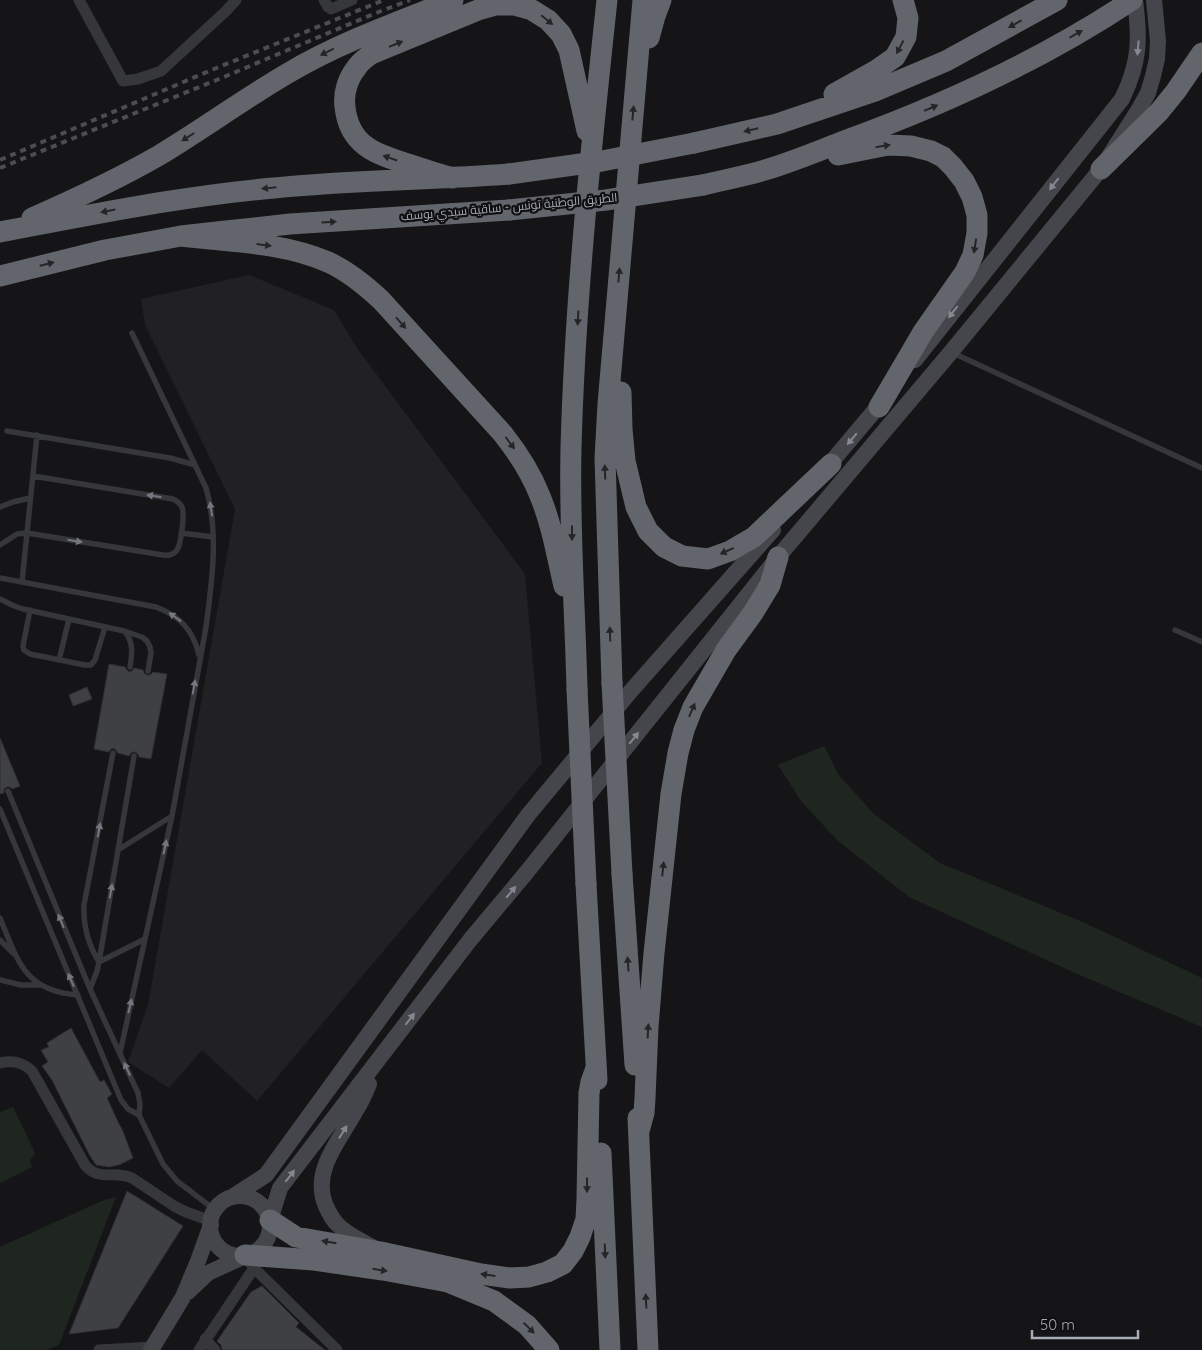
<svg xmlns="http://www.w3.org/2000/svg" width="1202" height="1350" viewBox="0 0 1202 1350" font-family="Quicksand,Cairo,sans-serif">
<rect width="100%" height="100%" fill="#151517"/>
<path fill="#212124" d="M249,275L334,310L357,348L525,574L542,763L257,1101L202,1050L169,1088L128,1062L148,1005L235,509L145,325L141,299Z"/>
<path fill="#1f2620" d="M824,746L838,774L874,814L940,863L1085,923L1202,978V1027L1075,973L909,897L837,840L801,801L778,765Z
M13,1107L35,1153L30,1160L32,1167L0,1183V1112Z
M116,1197L59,1345L46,1350H0V1247L104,1200Z"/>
<path fill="#3f4044" stroke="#2f2f33" d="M109,664L125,667L126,669L129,672L132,671L134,668L143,670L144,673L147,675H150L153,672L167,674L151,759L139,757L138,754L135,752H132L129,756L118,753L116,750L113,748L110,750L109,752L94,749Z
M87,687L92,699L73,706L69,695Z
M0,738L20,786L12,789L10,787H7L4,789V793L0,794Z
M71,1028L100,1082L104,1080L112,1094L107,1098L119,1124L122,1129L133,1158L119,1165L109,1167L96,1165L89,1154L52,1080L42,1066L48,1062L41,1050L49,1047L47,1043Z
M127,1191L183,1226L118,1328L69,1334Z
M262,1286L299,1323L296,1327L325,1350H222L221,1345L217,1341L251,1292Z"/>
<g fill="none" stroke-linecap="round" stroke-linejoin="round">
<path stroke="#36373b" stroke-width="5.5" d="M953,353L1202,468
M7,431L170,458L195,465
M0,507L13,502L30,498
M181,533L213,537
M0,545L17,534L27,533L163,555C168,556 173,555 177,550C181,544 185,514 182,507C180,503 177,501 173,499L33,476
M0,578L156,607C180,616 193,630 199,655
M22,582L37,435
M0,599L14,606L23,609L124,631L142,637L147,641L150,647L151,653L148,671
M30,610L23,646L24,650L30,654L85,665H91L95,660L105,627
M1175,630L1202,642
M125,632C134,643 132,654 130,667
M59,660L69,619
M113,753L84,905C83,927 88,944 99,962L145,939
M8,791L90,989L138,1093L140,1104L139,1115L163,1164L177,1181L215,1210
M0,809L121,1100L128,1109L139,1115
M118,850L172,816
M0,918C18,961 24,991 78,995
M0,940L13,953
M0,980L21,985H40
M90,989L97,971L99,962L134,756
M120,1053L172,816L206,627C212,582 219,532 206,488L132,333"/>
<path stroke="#36373b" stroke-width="11" d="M79,0L123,81L138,79L161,71L226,11L236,0
M324,0L328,7L331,9L352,0
M0,1063C13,1060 22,1062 32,1071L85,1165C99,1182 114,1170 132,1178L174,1206L186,1212L211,1221
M245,1255L254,1268L337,1350
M205,1339L215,1350
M99,1350L153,1347
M199,1350L254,1268"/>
<path stroke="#45464b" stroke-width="16" d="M915,360L1122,99C1140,62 1140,39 1135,0
M823,472L886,397
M369,1084C365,1094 361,1103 355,1112C340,1140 312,1170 325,1204C328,1211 331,1218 337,1224C346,1234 360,1240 372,1247
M210 1226a30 30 0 1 1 60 0a30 30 0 1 1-60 0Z
M232,1197L266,1175L528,815L630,692L773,530
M270,1220L280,1188L470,940L526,873L778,557L951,352L1101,169L1139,109L1148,93L1153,76L1157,59L1158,41L1154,0
M188,1292L208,1273L245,1256
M151,1350L183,1297L198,1261L211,1225"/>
<path stroke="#63656c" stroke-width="21" d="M649,38L655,16L661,0
M834,94L875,71L895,57L906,37L908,18L903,0
M694,143L777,124L875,91L946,61L1057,0
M838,155L888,145L911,146L931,151L943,157L953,167L964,181L972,197L977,215V233L973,255L965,272L923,332L879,407
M1101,169L1159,112L1176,91L1202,53
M453,178C438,174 423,169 408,164C375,154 349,145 345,107C343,93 348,78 357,67C360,62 366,58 371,54L478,10L496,5H514L532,10L548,20L561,34L569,50L587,131
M703,185C723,180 745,176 765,170C792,162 818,151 844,141C946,104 1042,60 1132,0
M32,218C75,199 118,179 158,156C203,129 245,98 290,72C341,42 398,22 453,0
M0,232C91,215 181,196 274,188C352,180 431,180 509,174
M181,236C230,242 282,242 328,262C348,271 365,285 381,300L503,434C518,453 531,473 540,496C552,525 557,556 564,586
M0,276L105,250L181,236L217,232L290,224L509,210
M621,392L622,429L625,461L636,507L648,531L664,547L682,556L708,559L730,551L754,537L831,464
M612,683L605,458L608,404L643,0
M577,689C575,609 569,528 571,448C575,298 591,149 607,0
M622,874L635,1065
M586,884L597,1080
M638,1118L648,1350
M639,1131L644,1113L645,1098L648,1027L654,953L671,794L678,753L684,730L693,707L726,650L753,613L770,585L778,557
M601,1153L610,1350
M270,1220L296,1237L381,1252L481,1274L510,1278L529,1277L547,1272L563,1264L573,1251L580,1237L586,1219L587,1199L589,1093L591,1082L596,1068
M245,1255L314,1260L383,1270L448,1282L494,1301L527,1325L549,1350"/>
<path stroke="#4c4d52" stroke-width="4" stroke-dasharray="6 5" stroke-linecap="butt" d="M0,160L214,69L384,0
M0,168L219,79L376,13L410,0"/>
<path stroke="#63656c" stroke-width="21" d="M509,174L602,161L694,143
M509,210L606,200L703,185
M612,683L622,874
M577,689L586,884"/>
</g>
<defs><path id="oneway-solid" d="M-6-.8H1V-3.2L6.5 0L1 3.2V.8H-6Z" transform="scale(1.25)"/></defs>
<g fill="#252528">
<use href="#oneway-solid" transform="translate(547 20) rotate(39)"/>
<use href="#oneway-solid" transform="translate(1015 24) rotate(151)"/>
<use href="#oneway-solid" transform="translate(1076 34) rotate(-30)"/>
<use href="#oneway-solid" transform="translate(396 44) rotate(-22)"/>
<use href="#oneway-solid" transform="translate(900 47) rotate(118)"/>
<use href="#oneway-solid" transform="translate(327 52) rotate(154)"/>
<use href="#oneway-solid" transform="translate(931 108) rotate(-23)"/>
<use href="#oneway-solid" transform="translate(633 113) rotate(-85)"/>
<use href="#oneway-solid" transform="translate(751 130) rotate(167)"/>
<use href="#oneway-solid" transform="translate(188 137) rotate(148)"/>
<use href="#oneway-solid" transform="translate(883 146) rotate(-9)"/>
<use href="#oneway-solid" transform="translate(390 158) rotate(-161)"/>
<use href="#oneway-solid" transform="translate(269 188) rotate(174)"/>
<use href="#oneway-solid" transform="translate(108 211) rotate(169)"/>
<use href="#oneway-solid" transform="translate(329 222) rotate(-4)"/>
<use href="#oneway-solid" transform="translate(264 245) rotate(7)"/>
<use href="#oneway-solid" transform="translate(975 246) rotate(99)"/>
<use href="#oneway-solid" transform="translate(47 264) rotate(-14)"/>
<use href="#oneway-solid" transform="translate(619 275) rotate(-85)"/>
<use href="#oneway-solid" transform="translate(578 318) rotate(93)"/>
<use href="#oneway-solid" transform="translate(401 323) rotate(48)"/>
<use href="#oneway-solid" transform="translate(510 443) rotate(53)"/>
<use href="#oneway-solid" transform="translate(605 472) rotate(-92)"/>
<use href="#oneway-solid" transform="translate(572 533) rotate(90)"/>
<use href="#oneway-solid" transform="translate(727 551) rotate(156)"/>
<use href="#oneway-solid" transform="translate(610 634) rotate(-92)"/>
<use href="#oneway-solid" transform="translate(692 710) rotate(-67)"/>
<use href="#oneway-solid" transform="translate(663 869) rotate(-84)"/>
<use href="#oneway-solid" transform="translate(628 964) rotate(-94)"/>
<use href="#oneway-solid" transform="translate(648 1031) rotate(-87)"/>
<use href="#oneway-solid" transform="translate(587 1185) rotate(90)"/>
<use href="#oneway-solid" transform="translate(329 1242) rotate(-170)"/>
<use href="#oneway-solid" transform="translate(605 1251) rotate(88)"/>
<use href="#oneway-solid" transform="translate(380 1270) rotate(9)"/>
<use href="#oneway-solid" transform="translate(488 1275) rotate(-172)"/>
<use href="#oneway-solid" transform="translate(646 1301) rotate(-93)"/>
<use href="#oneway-solid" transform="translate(529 1328) rotate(45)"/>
</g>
<g fill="#858891">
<use href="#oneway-solid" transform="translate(1138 48) rotate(95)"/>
<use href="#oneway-solid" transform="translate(1054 184) rotate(128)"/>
<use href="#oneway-solid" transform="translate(953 312) rotate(128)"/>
<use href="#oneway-solid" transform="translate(852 439) rotate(130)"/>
<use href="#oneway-solid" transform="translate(634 738) rotate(-51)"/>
<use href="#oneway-solid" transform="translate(511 892) rotate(-50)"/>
<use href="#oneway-solid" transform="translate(410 1019) rotate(-52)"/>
<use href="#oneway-solid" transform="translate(343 1132) rotate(-58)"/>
<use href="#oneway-solid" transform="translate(290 1176) rotate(-52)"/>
</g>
<g fill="#75777f">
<use href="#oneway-solid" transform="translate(154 496) rotate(-171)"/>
<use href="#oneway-solid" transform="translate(211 509) rotate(-99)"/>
<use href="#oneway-solid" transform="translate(75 541) rotate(9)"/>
<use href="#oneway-solid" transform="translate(175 617) rotate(-144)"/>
<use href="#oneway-solid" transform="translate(194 687) rotate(-80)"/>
<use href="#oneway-solid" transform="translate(99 830) rotate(-79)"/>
<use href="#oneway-solid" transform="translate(165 847) rotate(-78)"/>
<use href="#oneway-solid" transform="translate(111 891) rotate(-80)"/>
<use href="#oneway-solid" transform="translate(61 921) rotate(-112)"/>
<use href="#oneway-solid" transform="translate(71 980) rotate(-113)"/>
<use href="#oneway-solid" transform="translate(130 1006) rotate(-77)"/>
<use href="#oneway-solid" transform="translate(127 1069) rotate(-115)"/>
</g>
<g text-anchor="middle" stroke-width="4.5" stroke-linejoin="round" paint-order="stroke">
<g font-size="12" fill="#a8acb6" stroke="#101012">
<text transform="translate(509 207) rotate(-5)" y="4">الطريق الوطنية تونس - ساقية سيدي يوسف</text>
</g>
</g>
<path d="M1032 1330v8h106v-8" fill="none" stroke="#a8acb6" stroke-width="2.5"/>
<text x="1040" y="1330" font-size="15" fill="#a8acb6" stroke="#101012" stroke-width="4" paint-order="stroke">50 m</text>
</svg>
